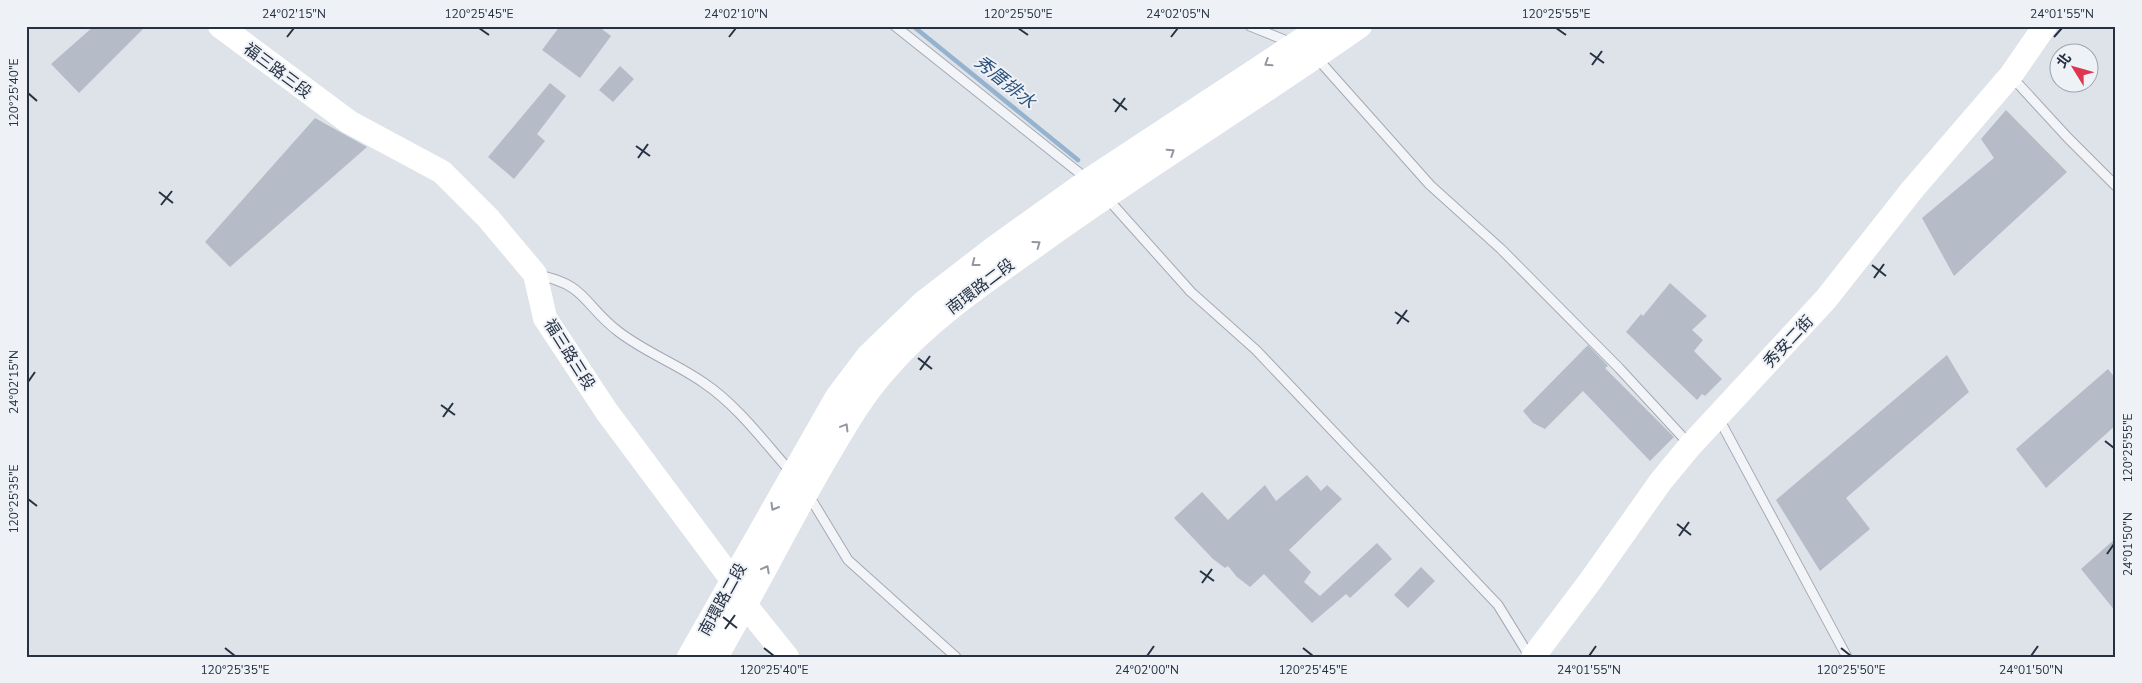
<svg xmlns="http://www.w3.org/2000/svg" width="2142" height="683" viewBox="0 0 2142 683" font-family="'Nunito Sans','Noto Sans TC',sans-serif">
<rect width="100%" height="100%" fill="#dee3ea"/>
<g fill="none" stroke-linecap="round" stroke-linejoin="round">
<path stroke="#95b2ce" stroke-width="4.5" d="M913,26L1078,160"/>
</g>
<path fill="#b5bcc7" d="M94,26H146L79,93L51,64Z
M560,26H598L611,36L580,78L542,50Z
M620,66L634,79L613,102L599,90Z
M550,83L566,96L537,134L545,141L514,179L488,157Z
M2006,110L2067,172L1954,276L1922,218L1994,158L1981,139Z
M315,118L367,147L230,267L205,242Z
M1670,283L1707,316L1692,330L1703,340L1694,351L1722,379L1705,396L1702,394L1697,400L1626,332L1641,314L1643,316Z
M1588,345L1608,366L1605,368L1674,437L1650,461L1583,391L1545,429L1533,423L1523,411Z
M1947,355L1969,392L1846,498L1870,529L1820,571L1776,500Z
M2108,369L2116,379V425L2046,488L2016,449Z
M1307,475L1321,491L1327,485L1342,499L1289,550L1311,572L1304,582L1320,596L1377,543L1392,559L1350,598L1346,594L1312,623L1264,574L1250,587L1237,577L1228,566L1225,568L1213,559L1174,518L1202,492L1228,520L1265,485L1276,501Z
M2116,538V612L2081,569Z
M1421,567L1435,581L1408,608L1394,595Z"/>
<g fill="none" stroke-linecap="round" stroke-linejoin="round">
<g stroke="#a3aab4" stroke-width="11">
<path id="lane" d="M895,26L1087,179
M1250,26L1292,43
M1316,57L1430,185L1501,249L1619,368L1690,445
M2011,76L2068,138L2116,186
M1106,197L1191,292L1256,350L1498,605L1530,657
M537,275C587,284 584,306 619,332C645,352 677,364 704,383C738,406 764,442 791,472
M1718,417L1847,657
M808,494L848,560L956,657"/>
</g>
<use href="#lane" stroke="#f2f4f7" stroke-width="9"/>
<path stroke="#fff" stroke-width="24" d="M220,26L349,122L442,172L488,218L535,274L545,318L607,412L733,581L746,606L787,657
M689,657L837,397L868,356L924,302L994,248L1089,180L1323,26
M716,657C755,590 789,521 828,455C846,424 864,393 888,367C930,319 982,284 1034,247C1140,170 1252,102 1360,26
M1533,657L1591,580L1661,481L1690,446L1826,299L1912,190L2011,75L2045,26"/>
</g>
<defs><path id="oneway-chevron" d="M-2-3.5L2.5 0L-2 3.5" fill="none" stroke-width="1.6" stroke-linecap="round" stroke-linejoin="round" transform="scale(1.25)"/></defs>
<g stroke="#9298a0">
<use href="#oneway-chevron" transform="translate(1268 63) rotate(147)"/>
<use href="#oneway-chevron" transform="translate(1171 152) rotate(-33)"/>
<use href="#oneway-chevron" transform="translate(1037 244) rotate(-36)"/>
<use href="#oneway-chevron" transform="translate(975 263) rotate(142)"/>
<use href="#oneway-chevron" transform="translate(845 427) rotate(-59)"/>
<use href="#oneway-chevron" transform="translate(774 507) rotate(120)"/>
<use href="#oneway-chevron" transform="translate(766 569) rotate(-62)"/>
</g>
<path fill="none" stroke="#263142" stroke-width="2" d="M479,28L489,35M1018,28L1028,35M1556,28L1566,35M287,37L294,28M729,37L736,28M1171,37L1178,28M2054,37L2062,28M1590,53L1604,63M1592,65L1602,51M28,93L37,101M1113,99L1127,110M1115,112L1125,98M636,146L650,156M638,158L648,144M159,192L173,203M161,205L172,191M1872,265L1886,276M1874,278L1884,264M1395,312L1409,322M1397,324L1407,310M918,358L932,369M920,370L930,356M28,382L35,372M441,405L455,415M443,417L453,403M2105,441L2114,448M28,499L37,506M1677,524L1691,535M1679,536L1689,522M2107,554L2114,544M1200,571L1214,581M1202,583L1212,569M723,617L737,628M725,629L735,615M225,648L235,656M764,648L774,656M1303,648L1313,656M1841,648L1851,656M1147,656L1154,646M1589,656L1596,646M2031,656L2038,646"/>
<g text-anchor="middle" stroke-width="4" stroke-linejoin="round" paint-order="stroke">
<g font-size="16" fill="#263142" stroke="#eef2f7">
<text transform="translate(278 70) rotate(37)" y="6">福三路三段</text>
<text transform="translate(980 286) rotate(-37)" y="6">南環路二段</text>
<text transform="translate(1788 341) rotate(-47)" y="6">秀安二街</text>
<text transform="translate(570 354) rotate(58)" y="6">福三路三段</text>
<text transform="translate(722 599) rotate(-61)" y="6">南環路二段</text>
</g>
<g font-size="18" font-style="italic" fill="#2c507a" stroke="#eef2f7">
<text transform="translate(1005 82) rotate(39)" y="6">秀厝排水</text>
</g>
</g>
<rect width="2142" height="683" fill="none" stroke="#eef2f7" stroke-width="55"/>
<g transform="translate(2074 68) rotate(307)"><circle r="24" fill="#eef2f7" stroke="#9ea5af"/>
<path d="M0-4L9 19L0 12L-9 19Z" fill="#dc3652"/>
<text y="-8" font-size="14" font-weight="bold" text-anchor="middle" fill="#263142">北</text>
</g>
<rect x="28" y="28" width="2086" height="628" fill="none" stroke="#263142" stroke-width="2"/>
<g font-size="12" text-anchor="middle" fill="#263142">
<text x="294" y="18">24°02'15"N</text>
<text x="479" y="18">120°25'45"E</text>
<text x="736" y="18">24°02'10"N</text>
<text x="1018" y="18">120°25'50"E</text>
<text x="1178" y="18">24°02'05"N</text>
<text x="1556" y="18">120°25'55"E</text>
<text x="2062" y="18">24°01'55"N</text>
<text transform="translate(14 93) rotate(-90)" y="4">120°25'40"E</text>
<text transform="translate(14 382) rotate(-90)" y="4">24°02'15"N</text>
<text transform="translate(2128 448) rotate(-90)" y="4">120°25'55"E</text>
<text transform="translate(14 499) rotate(-90)" y="4">120°25'35"E</text>
<text transform="translate(2128 544) rotate(-90)" y="4">24°01'50"N</text>
<text x="235" y="674">120°25'35"E</text>
<text x="774" y="674">120°25'40"E</text>
<text x="1147" y="674">24°02'00"N</text>
<text x="1313" y="674">120°25'45"E</text>
<text x="1589" y="674">24°01'55"N</text>
<text x="1851" y="674">120°25'50"E</text>
<text x="2031" y="674">24°01'50"N</text>
</g>
</svg>
